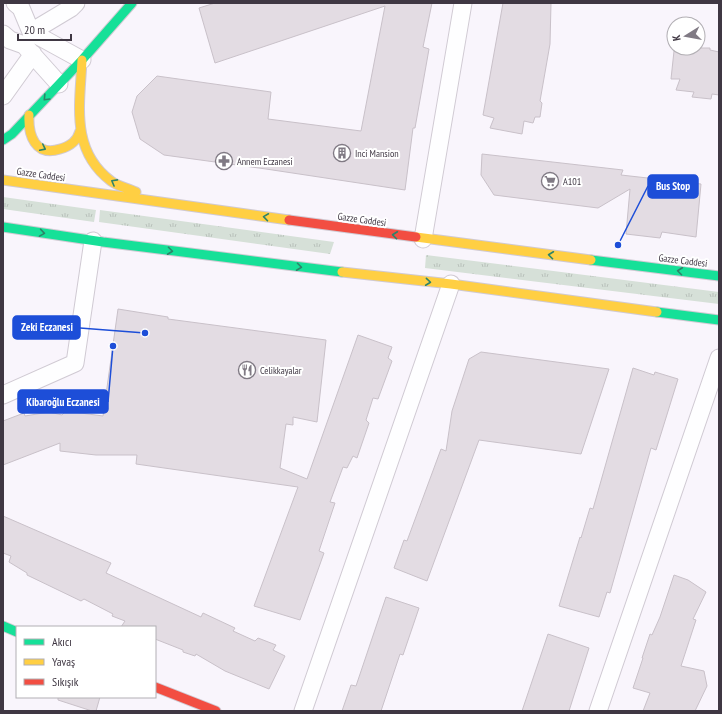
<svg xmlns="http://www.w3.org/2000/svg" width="722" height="714" viewBox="0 0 722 714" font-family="'PT Sans Narrow',sans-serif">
<defs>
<pattern id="grass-tufts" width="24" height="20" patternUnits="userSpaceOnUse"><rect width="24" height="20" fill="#d6e0d8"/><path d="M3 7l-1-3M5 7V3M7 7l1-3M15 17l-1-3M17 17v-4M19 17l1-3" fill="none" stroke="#b9c1bb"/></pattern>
</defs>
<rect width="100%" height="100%" fill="#f9f5fc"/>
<path fill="url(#grass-tufts)" d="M3,197L96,210L94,222L3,209Z
M100,210L334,242L330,254L99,222Z
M426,255L719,292V304L425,268Z"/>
<path fill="#e3dce3" stroke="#c9c1c9" d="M215,3H432L423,47L429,49L415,128H413L405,190L266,169L164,155L140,139L132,112L137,96L157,76L271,92L268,119L361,131L385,6L215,63L199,8Z
M503,3H551L550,44L540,101L542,103L540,117H535L533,123L524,121L522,134L490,128L494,118L483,115Z
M685,48H710V50L719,52V95L712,94L711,99L692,97L694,92L676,90L680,79H671L674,51L684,52Z
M482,154L623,170L621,175L701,184L696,237L662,232L660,238L626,234L630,189L598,208L494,195L481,175Z
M118,309L168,317V319L326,340L317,422L293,417V425L286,424L280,468L307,479L358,335L392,347L388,358L392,361L378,399L373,398L366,420L369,423L357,458L353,456L347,468L343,467L330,502L335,503L319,551L324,553L300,620L254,606L298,487L136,464L137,455H96L60,451V443L3,465V421L24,413L25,416L49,412L62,415L66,411L103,416Z
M481,352L609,369L581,454L479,440L427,581L394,568L404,540L407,541L441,449L446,451L452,411L469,359Z
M633,368L654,375L655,372L678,379L656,450L651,448L610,593L607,592L599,617L559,606L580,537L581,538L590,508L593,509Z
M3,516L111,563L106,573L201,617L203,613L235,628L233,631L255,641L258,638L276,645L273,650L285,656L269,689L225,671L196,654L195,656L183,652V650L155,639V627H121L125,621L112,616L113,614L84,599L81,601L27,575V573L9,562L11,556L3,553Z
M674,575L688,580L706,592L693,619L696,620L681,666L704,671L707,686L695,711H643L650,693L633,688L643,658H642L650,634L652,635L660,617Z
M386,597L419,608L403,655L400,654L381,711H342L351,685L356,686Z
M548,634L589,648L569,711H522Z
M58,697H100L96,711H92L58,700Z"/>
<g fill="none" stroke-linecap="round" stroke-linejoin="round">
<g stroke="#d0cad3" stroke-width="19">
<path id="street" d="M15,3L21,8L31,32L82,60
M31,32L71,8L76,3
M3,34L10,40L24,45L59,84
M3,96L33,54
M423,239L463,3
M3,395L75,363L93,241
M303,711L451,284
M598,711L719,358"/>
</g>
<g stroke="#d0cad3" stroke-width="11">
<path id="fast" d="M3,140L12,134L82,60L132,3
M3,227L103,242L342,272
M591,260L719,276
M657,312L719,320
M3,626L17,632"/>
</g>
<g stroke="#d0cad3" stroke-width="11">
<path id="slow" d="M82,60C80,104 70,150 111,181C117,186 128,188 136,192
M29,115C28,135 35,157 60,149C71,146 77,141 80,131
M3,180L289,220
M416,237L591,260
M342,272L451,284L657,312"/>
</g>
<g stroke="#d0cad3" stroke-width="11">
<path id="jam" d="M289,220L416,237
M155,687L216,711"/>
</g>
<use href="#street" stroke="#fefeff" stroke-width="17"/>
<use href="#fast" stroke="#16e098" stroke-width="9"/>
<use href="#slow" stroke="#ffcf43" stroke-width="9"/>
<use href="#jam" stroke="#f24e42" stroke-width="9"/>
</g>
<defs><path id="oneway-chevron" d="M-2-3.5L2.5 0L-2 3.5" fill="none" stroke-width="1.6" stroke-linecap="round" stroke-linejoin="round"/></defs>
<g stroke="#2d8369">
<use href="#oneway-chevron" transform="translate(46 98) rotate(134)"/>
<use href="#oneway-chevron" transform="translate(43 148) rotate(26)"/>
<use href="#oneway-chevron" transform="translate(114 182) rotate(-151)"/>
<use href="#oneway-chevron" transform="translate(266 217) rotate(-172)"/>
<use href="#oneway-chevron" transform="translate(42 233) rotate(9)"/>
<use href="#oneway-chevron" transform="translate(395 235) rotate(-173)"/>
<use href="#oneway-chevron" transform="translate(170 251) rotate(7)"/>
<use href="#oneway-chevron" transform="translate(551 255) rotate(-173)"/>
<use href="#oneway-chevron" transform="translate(299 267) rotate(7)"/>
<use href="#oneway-chevron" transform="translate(680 271) rotate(-173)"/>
<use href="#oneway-chevron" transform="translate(428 282) rotate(6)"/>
</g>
<defs>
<g id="building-ring" transform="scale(0.9)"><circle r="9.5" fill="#fff" stroke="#807a84" stroke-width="1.5"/><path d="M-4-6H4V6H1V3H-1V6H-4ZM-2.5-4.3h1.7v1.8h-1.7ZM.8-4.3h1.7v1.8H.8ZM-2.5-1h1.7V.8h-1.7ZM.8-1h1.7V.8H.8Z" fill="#807a84"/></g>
<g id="pharmacy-ring" transform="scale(0.9)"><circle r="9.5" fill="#fff" stroke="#807a84" stroke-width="1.5"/><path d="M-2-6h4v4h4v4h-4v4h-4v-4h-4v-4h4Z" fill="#807a84"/></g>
<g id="supermarket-ring" transform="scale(0.9)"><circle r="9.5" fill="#fff" stroke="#807a84" stroke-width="1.5"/><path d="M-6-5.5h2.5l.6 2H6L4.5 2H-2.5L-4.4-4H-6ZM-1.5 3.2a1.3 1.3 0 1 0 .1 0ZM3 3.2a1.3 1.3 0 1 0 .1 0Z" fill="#807a84"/></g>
<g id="restaurant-ring" transform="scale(0.9)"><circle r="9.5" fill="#fff" stroke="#807a84" stroke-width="1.5"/><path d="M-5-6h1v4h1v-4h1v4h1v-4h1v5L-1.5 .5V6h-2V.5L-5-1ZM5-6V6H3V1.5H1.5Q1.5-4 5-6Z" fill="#807a84"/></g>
</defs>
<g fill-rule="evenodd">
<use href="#building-ring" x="342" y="153"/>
<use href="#pharmacy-ring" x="224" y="161"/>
<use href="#supermarket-ring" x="550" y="181"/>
<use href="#restaurant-ring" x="247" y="370"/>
</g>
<g text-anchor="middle" stroke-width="4" stroke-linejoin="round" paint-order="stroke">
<g font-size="10" fill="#3f3743" stroke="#fff" text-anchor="start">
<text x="355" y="157">Inci Mansion</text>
<text x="237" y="165">Annem Eczanesi</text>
<text x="563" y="185">A101</text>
<text x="260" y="374">Celikkayalar</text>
</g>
<g font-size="10" fill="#3f3743" stroke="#fff">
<text transform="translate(41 174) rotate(8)" y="4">Gazze Caddesi</text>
<text transform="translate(362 219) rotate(8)" y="4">Gazze Caddesi</text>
<text transform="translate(683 260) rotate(7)" y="4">Gazze Caddesi</text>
</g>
</g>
<path fill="none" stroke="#1d4ed8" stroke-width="1.5" d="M618 245L648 186M145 333L80 328M113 346L108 402"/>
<g fill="#1d4ed8" stroke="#fff" stroke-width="1.5">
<circle cx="618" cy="245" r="4"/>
<circle cx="145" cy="333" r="4"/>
<circle cx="113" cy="346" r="4"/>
</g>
<g fill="#1d4ed8" stroke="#1d4ed8" stroke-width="1.5">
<rect x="648" y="175" width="50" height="23" rx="4"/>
<rect x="13" y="316" width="67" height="23" rx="4"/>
<rect x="18" y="390" width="90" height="23" rx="4"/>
</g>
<g font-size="11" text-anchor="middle" font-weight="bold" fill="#fff">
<text x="673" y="190">Bus Stop</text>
<text x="47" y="331">Zeki Eczanesi</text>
<text x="63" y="406">Kibaroğlu Eczanesi</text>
</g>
<rect width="722" height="714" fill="none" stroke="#3f3743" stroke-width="8"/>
<rect x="16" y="626" width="140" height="72" fill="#ffffff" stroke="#b2afb4"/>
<rect x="24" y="639" width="20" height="6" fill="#16e098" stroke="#b2afb4"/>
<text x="52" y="646" font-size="12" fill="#3f3743">Akıcı</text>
<rect x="24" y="659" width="20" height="6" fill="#ffcf43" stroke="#b2afb4"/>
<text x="52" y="666" font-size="12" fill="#3f3743">Yavaş</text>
<rect x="24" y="679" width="20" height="6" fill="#f24e42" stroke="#b2afb4"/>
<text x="52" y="686" font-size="12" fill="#3f3743">Sıkışık</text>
<g transform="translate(686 36) rotate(259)"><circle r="19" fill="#ffffff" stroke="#b2afb4"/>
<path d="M0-3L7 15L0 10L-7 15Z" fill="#807a84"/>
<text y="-6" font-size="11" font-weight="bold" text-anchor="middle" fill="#3f3743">K</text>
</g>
<path d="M18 34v6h53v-6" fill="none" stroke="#3f3743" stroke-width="2"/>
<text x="24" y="34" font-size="12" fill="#3f3743" stroke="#ffffff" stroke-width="3" paint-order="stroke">20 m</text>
</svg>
